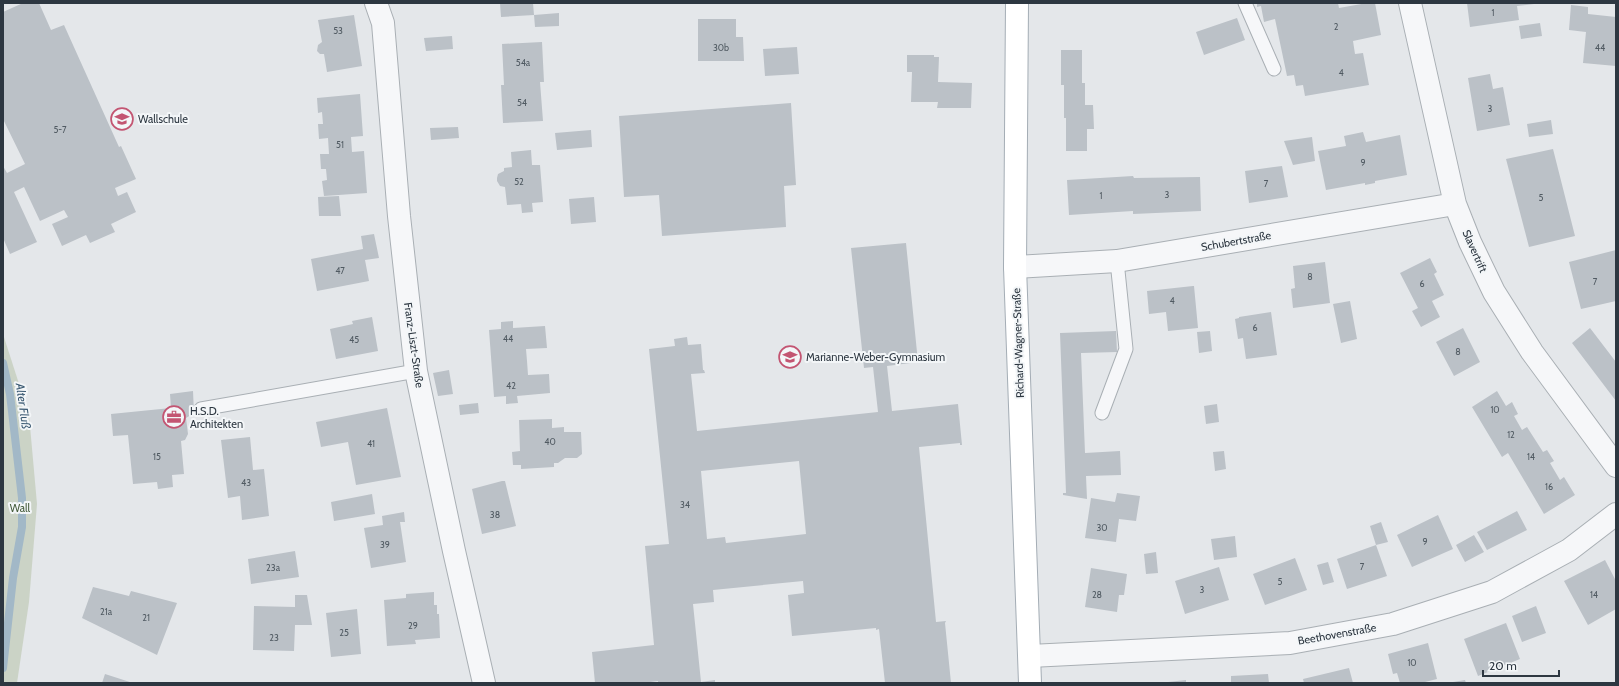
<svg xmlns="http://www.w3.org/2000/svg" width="1619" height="686" viewBox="0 0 1619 686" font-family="Cabin,sans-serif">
<rect width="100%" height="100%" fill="#e4e7ea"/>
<path fill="#cbd3c6" d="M3,334L29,415L37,504L29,602L17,683H3Z"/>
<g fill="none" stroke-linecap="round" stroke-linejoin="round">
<path stroke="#a2b8c7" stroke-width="8" d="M3,363L10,394L22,498V527L13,578L3,668"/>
</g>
<path fill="#bbc1c7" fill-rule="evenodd" d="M23,3H39L51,30L64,25L119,147L121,146L136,179L115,188L118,196L127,192L136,212L111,224L115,232L90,243L86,235L62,246L52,224L68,217L64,210L40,221L24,187L14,192L37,242L10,254L3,238V166L7,173L25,164L3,119V12Z
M500,3H533L534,15L501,17Z
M1257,3H1338L1339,8L1367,3H1375L1381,35L1353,41L1355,54L1363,53L1369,85L1305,96L1303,85L1296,86L1294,75L1287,76L1275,19L1264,22L1261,6L1257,7Z
M1467,3H1534V4L1517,6L1519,20L1470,27Z
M1571,5L1588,7V14L1616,17V66L1583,63L1586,32L1569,30Z
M559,13V26L535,27L534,15Z
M354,15L362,66L327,72L324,54H320L317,51L318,45L322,42L318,20Z
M1237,18L1245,40L1204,55L1196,32Z
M698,19H736V37H743L744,61H698Z
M1540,23L1542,36L1521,39L1519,26Z
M452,36L453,49L426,51L424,38Z
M542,42L544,82H540L543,121L503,123L501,85H504L502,44Z
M797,47L799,74L765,76L763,49Z
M1061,50H1082V83H1085V105H1093L1094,129H1087V151H1066V118H1064V85H1061Z
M907,55H934V57H939L938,82L972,83L971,108H937L938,102H911L912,72H907Z
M1490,74L1493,89L1503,87L1510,125L1477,131L1468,78Z
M360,94L363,136L351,137L352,152L364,151L367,193L324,196L322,181L327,180L326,169H321L320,154H329L328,138L319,139L318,124H323L322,112L318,113L317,98Z
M791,103L796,185L784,186L786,227L662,236L659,195L624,197L619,116Z
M1551,120L1553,134L1529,137L1527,124Z
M458,127L459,138L431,140L430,128Z
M591,130L592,147L557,150L555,133Z
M1363,132L1366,142L1400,135L1407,175L1375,181V183L1365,185V183L1326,190L1318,151L1346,146L1344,136Z
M1312,137L1315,161L1293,165L1284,141Z
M1553,149L1575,236L1529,247L1506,159Z
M531,150L532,165H540L543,202L532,203L533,212L522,213L521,204L507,205L505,187L500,186L497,181V178L498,174L504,171V168L512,167L511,152Z
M1282,166L1288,197L1249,203L1245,171Z
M1133,176L1134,178L1200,177L1201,211L1133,214V211L1069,215L1067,180Z
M339,196L341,216H319L318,197Z
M594,197L596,222L571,224L569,199Z
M374,234L379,258L365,260L369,281L317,291L311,259L363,249L361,236Z
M906,243L918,362L887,366L892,411L958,404L962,445H960V443L919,447L936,622L946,621L945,623L951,683H885L879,629L876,630V628L792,636L788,595L804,593L803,581L713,590L714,602L693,604L701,682L715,680V683H658V681L643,683H595L592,652L654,645L645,546L669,544L649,349L675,346L674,339L687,337L688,345L701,344L703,370H704L705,373L691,374L697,431L878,412L873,367L864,368L851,248ZM799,461L806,534L726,543L725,537L707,539L701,471Z
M1616,250V301L1581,309L1569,262Z
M1430,258L1437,272L1434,274L1444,295L1432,301L1440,317L1421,327L1412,311L1418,308L1400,273Z
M1325,262L1330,303L1293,308L1291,289L1295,288L1293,266Z
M1193,286H1194L1198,328L1168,331L1166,312L1149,314L1147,291Z
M1350,301L1357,339L1341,343L1333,304Z
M1271,312L1277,355L1246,359L1243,338L1238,339L1235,319L1239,318V317Z
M372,317L378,351L336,359L330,329L353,324L352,321Z
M513,321V328L545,326L547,348L526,349L527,361L528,375L549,374L550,393L517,396L518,403L506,404V396L494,397L489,330L501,329V322Z
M1463,328L1480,362L1454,376L1436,342Z
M1590,328L1616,362V401L1572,343Z
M1116,331L1117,352L1081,353L1085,453L1120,451L1121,475L1086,476L1087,499L1063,495V493H1066L1060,333Z
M1210,331L1212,351L1199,353L1197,332Z
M449,370L453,394L438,396L433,373Z
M193,391L194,413L186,418L188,434L185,440L181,441L184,474L172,475L173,487L158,489L157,482L133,484L128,435L113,436L111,414L171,408L170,394Z
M1497,391L1506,406L1512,402L1518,414L1514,416L1522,430L1527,427L1543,452L1547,450L1554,461L1550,463L1560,480L1564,477L1575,495L1544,514L1508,453L1502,457L1472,407Z
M478,403L479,413L460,415L459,405Z
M1217,404L1219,422L1206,424L1204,406Z
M387,408L401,477L356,485L348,442L321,447L316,422Z
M552,419V428L564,427V432H581L582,454L577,458H565L558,463H554V467L521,469V465H513L512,452L520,451L519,420Z
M250,437L253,470L264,469L269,516L242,520L240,496L228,498L221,440Z
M1224,451L1226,469L1215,471L1213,452Z
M502,481H505L516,526L482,534L472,489Z
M1117,493L1140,496L1136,521L1119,519L1116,542L1085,538L1091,498L1115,502Z
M372,494L375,514L334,521L331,502Z
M1517,511L1527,530L1487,550L1477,532Z
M404,512L405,522H400L406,562L371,568L364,528L383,525L382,516Z
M1438,515L1453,549L1412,567L1397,535Z
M1381,522L1388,542L1376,545L1370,526Z
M1474,535L1484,552L1465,562L1456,545Z
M1235,536L1237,557L1214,560L1211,539Z
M1376,545L1387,576L1347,589L1337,559Z
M295,551L299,577L251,584L248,559Z
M1156,552L1158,573L1146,574L1144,554Z
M1295,558L1307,590L1265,605L1253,574Z
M1605,560L1616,581V609L1588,625L1564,581Z
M1328,562L1334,582L1323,585L1317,565Z
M1219,567L1229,600L1185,614L1175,581Z
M1091,568L1127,574L1124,595H1119L1117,612L1085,607Z
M93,587L129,596L131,591L177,603L157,655L82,618Z
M434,592V605H437V614H439L440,638L415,640L416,644L387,646L384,600L406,598V594Z
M295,595H307L312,625H295L294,651L253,650L254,606L295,607Z
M1536,606L1546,633L1522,642L1512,616Z
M357,609L361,654L331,657L326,613Z
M1506,623L1520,659L1478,676L1464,639Z
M1428,643L1437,679L1421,683H1400L1397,673L1393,674L1388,654Z
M1349,668L1353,683H1304L1303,679Z
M105,674L133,683H102Z
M1268,674L1269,683H1231V676Z
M1186,680V683H1168V682Z
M1465,680L1466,683H1453V682Z"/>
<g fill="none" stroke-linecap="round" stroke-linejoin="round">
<g stroke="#a9afb4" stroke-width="15">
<path id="lane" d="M1245,3L1274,69
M201,409L416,371
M1102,413L1126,349L1117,261"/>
</g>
<g stroke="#a9afb4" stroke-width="24">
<path id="street" d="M376,3L383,23L399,216L416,371L454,551L484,683
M1410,3L1455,204L1470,242L1494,292L1532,352L1616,466
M1015,267L1117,261L1455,204
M1030,656L1290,643L1393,624L1492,592L1569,550L1616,514"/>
</g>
<g stroke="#a4adb5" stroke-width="24">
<path id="primary" d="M1017,3L1015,267L1030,683"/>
</g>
<use href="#lane" stroke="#f6f7f9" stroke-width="13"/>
<use href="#street" stroke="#f6f7f9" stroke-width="22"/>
<use href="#primary" stroke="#fff" stroke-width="22"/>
</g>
<defs>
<g id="school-ring" transform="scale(1.15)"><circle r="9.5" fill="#f3f6f8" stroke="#c35572" stroke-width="1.5"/><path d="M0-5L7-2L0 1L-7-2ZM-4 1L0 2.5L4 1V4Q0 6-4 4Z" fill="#c35572"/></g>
<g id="office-ring" transform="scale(1.15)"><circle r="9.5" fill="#f3f6f8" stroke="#c35572" stroke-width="1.5"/><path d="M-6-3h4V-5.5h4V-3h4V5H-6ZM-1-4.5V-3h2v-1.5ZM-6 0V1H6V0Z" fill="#c35572"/></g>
</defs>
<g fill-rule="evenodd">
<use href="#school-ring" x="122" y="119"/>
<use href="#school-ring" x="790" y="357"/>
<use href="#office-ring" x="174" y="417"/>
</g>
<g text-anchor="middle" stroke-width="4" stroke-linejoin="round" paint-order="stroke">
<g font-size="9" fill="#505a62">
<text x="1493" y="16">1</text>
<text x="1336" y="30">2</text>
<text x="338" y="34">53</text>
<text x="721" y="51">30b</text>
<text x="1600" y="51">44</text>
<text x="523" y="66">54a</text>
<text x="1341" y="76">4</text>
<text x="522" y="106">54</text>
<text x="1490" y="112">3</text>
<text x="60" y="133">5-7</text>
<text x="340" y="148">51</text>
<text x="1363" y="166">9</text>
<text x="519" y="185">52</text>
<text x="1266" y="187">7</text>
<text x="1167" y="198">3</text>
<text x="1101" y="199">1</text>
<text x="1541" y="201">5</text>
<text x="340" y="274">47</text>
<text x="1310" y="280">8</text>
<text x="1595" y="285">7</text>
<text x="1422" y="287">6</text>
<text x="1172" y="304">4</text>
<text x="1255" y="331">6</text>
<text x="508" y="342">44</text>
<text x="354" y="343">45</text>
<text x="1458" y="355">8</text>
<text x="511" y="389">42</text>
<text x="1495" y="413">10</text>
<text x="1511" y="438">12</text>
<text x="550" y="445">40</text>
<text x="371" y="447">41</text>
<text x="157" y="460">15</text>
<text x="1531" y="460">14</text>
<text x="246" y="486">43</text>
<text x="1549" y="490">16</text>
<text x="685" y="508">34</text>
<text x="495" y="518">38</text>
<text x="1102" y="531">30</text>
<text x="1425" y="545">9</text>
<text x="385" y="548">39</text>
<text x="1362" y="570">7</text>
<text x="273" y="571">23a</text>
<text x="1280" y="585">5</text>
<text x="1202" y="593">3</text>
<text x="1097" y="598">28</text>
<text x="1594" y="598">14</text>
<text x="106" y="615">21a</text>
<text x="146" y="621">21</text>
<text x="413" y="629">29</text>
<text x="344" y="636">25</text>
<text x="274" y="641">23</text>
<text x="1412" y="666">10</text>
</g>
<g font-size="11" fill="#2d3741" stroke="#f3f6f8" text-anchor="start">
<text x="138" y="123">Wallschule</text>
<text x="806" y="361">Marianne-Weber-Gymnasium</text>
<text x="190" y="415">H.S.D.<tspan x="190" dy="13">Architekten</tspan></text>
</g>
<g font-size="11" fill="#2d3741" stroke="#f3f6f8">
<text transform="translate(1236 241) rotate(-10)" y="4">Schubertstraße</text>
<text transform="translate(1475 251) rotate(66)" y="4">Slavertrift</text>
<text transform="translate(1018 343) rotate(-92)" y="4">Richard-Wagner-Straße</text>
<text transform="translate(414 345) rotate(82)" y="4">Franz-Liszt-Straße</text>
<text transform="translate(1337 634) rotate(-10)" y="4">Beethovenstraße</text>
</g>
<g font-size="11" fill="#455c3b" stroke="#f3f6f8">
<text x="20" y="512">Wall</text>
</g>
<g font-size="12" font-style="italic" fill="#3a5972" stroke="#f3f6f8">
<text transform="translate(23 406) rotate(82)" y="4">Alter Fluß</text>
</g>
</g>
<rect width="1619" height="686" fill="none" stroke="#2d3741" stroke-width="8"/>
<path d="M1483 670v6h76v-6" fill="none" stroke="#2d3741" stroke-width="2"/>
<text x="1489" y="670" font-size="12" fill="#2d3741" stroke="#f3f6f8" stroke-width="3" paint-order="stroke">20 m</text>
</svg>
